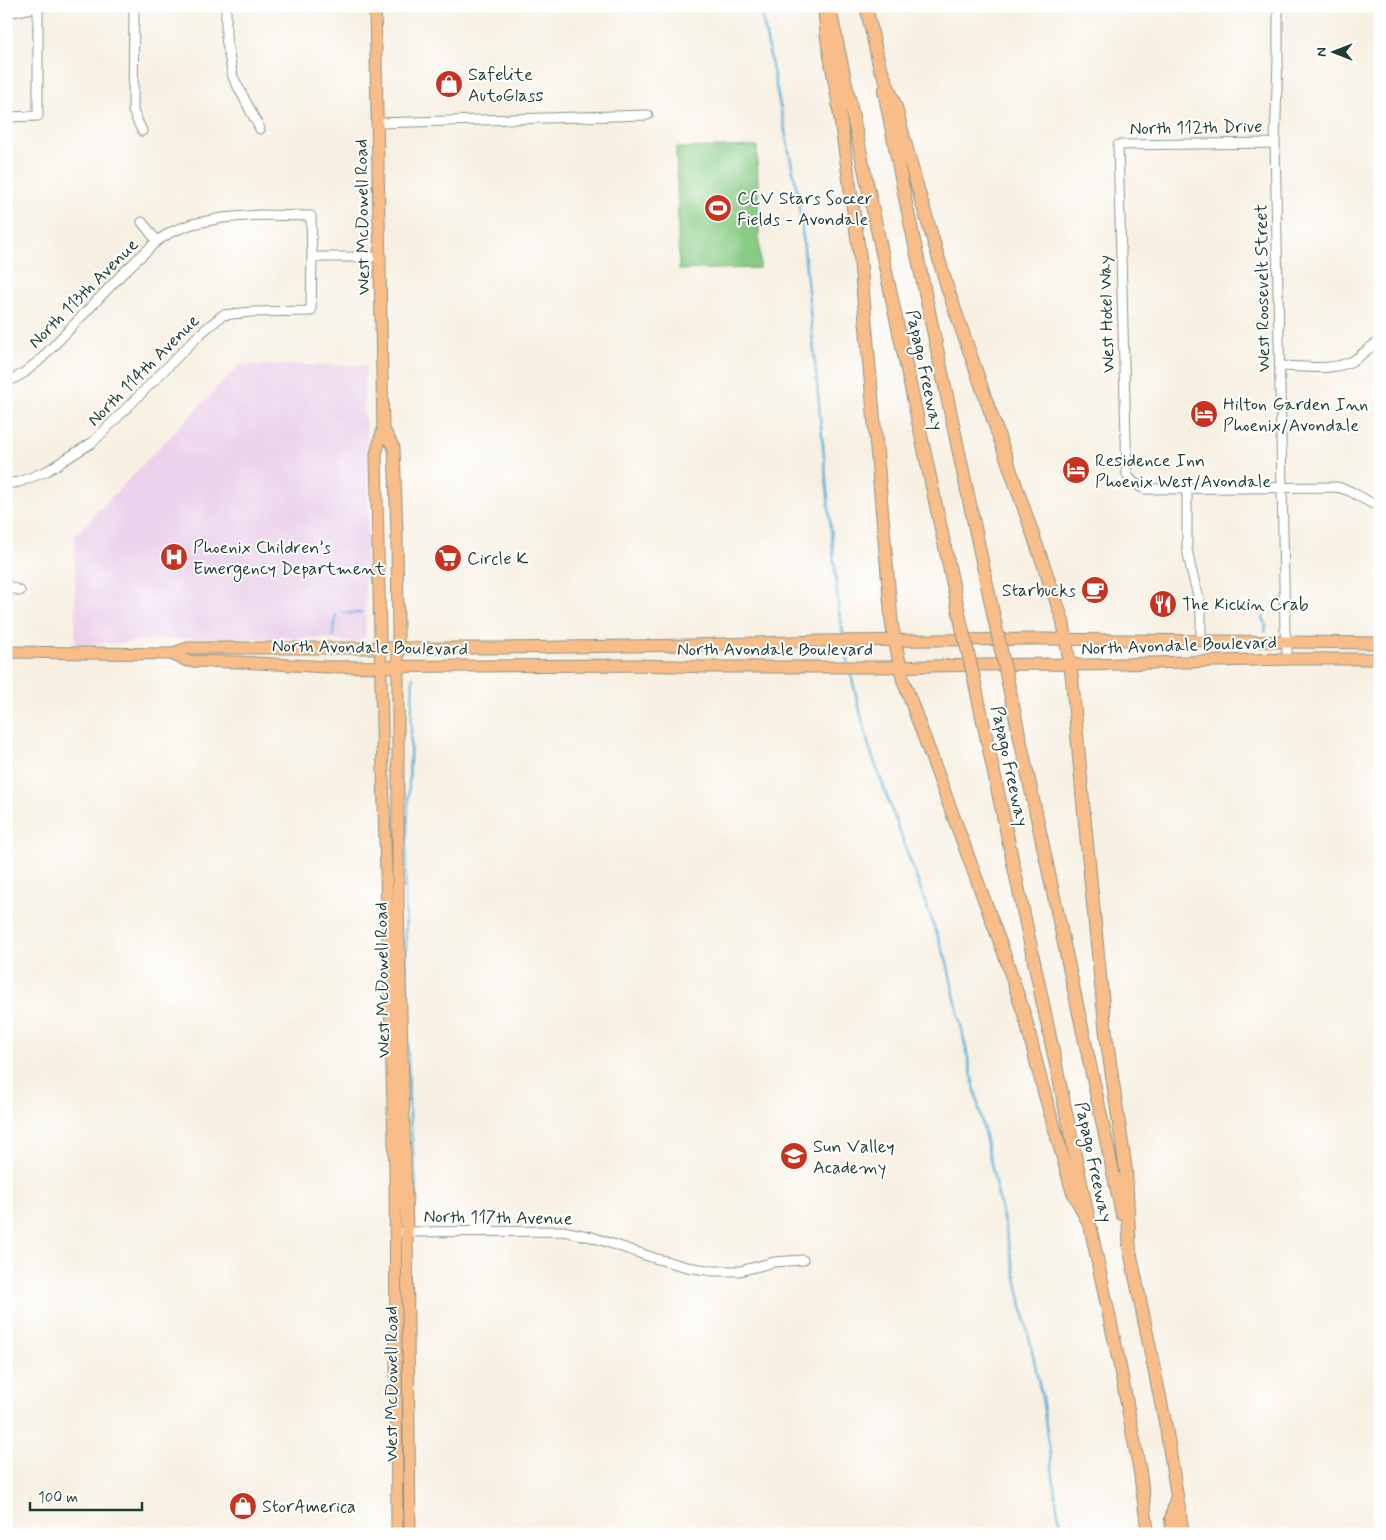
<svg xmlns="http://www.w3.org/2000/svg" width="1386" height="1540" viewBox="0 0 1386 1540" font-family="Mynerve,sans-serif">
<rect width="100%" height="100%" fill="#fff"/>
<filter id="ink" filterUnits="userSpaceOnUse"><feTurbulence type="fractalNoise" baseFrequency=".02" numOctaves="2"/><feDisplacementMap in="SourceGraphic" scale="10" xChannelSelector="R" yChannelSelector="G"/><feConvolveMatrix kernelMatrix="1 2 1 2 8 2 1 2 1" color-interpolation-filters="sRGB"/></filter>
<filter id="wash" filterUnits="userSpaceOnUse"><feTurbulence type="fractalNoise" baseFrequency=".0096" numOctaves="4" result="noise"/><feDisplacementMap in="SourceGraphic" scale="20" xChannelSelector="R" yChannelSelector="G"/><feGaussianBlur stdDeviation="1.12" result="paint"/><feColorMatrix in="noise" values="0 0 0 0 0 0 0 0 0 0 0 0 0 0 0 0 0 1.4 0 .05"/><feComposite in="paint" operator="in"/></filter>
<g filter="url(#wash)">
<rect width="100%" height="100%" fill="#f7f0e2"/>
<path fill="#ebd1eb" d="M239,365H367L364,381V409L368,443V522L365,570L366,636L362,640L351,643L325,638L153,639L121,643L75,644V535Z"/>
<path fill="#87cb84" stroke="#53845c" d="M757,146L760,268L679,270L676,148Z"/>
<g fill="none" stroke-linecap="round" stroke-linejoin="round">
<path stroke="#5bb1d8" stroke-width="2.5" d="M760,6L797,191L803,238L839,612L844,638
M343,613H361
M1263,617L1266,626L1265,632
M333,636L336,616
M845,644L848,663
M850,671L869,747L947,962L1042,1397L1058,1513L1064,1534
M413,677L405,892L409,1106L418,1203"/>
</g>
</g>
<g filter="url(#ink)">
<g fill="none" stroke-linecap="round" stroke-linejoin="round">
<g stroke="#8b968b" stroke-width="11">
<path id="minor" d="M134,6L133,111L142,131
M226,6V38L233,77L260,129
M1278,6V59L1275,143L1285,632L1287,642V659
M6,13L44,6
M6,117L38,116V6
M378,123L648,115
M1275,143L1118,145L1127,475C1132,482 1137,486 1145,489L1337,487L1350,491L1371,503L1380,504
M142,222L157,241
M312,257H381
M1280,366C1304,366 1333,372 1354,360C1363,354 1371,346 1380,341
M6,383L24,373L41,359L125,271L157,241L171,232L192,224L222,218L259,215L311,216L312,257L311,311L251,312L223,315L201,333L93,442L47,471L19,482L6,484
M1187,488V549L1191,569L1201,607V641
M6,585L20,591
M402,1232L563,1231L592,1237L654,1258L687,1267L713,1271H740L774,1262L803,1260"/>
</g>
<g stroke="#8b968b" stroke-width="13">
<path id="major" d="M375,6L383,428L376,454L383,773L395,1173L397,1534
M383,428L394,448L397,532L398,634V904L407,1232L410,1534
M6,652L171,654L188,648H503L690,645L823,641L1039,639L1380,643
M171,654L187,661L238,662L327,667L637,665L705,667H881L1039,664L1087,665L1287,659H1380"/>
</g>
<g stroke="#8b968b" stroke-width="14">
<path id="highway" d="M824,6L827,39L837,95L860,258L892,626L903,680L1005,956L1025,1017L1041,1081L1072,1190L1091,1228
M866,6L880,69
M831,14L962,627
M878,61L895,104L915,179L948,290L1063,621L1072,678L1084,813L1106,1035L1126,1171L1130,1253
M884,91L906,203L996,627
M1007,678L1122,1214
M974,679L1119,1362L1140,1472L1148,1534
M1129,1246L1166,1427L1183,1534
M1173,1534L1171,1519L1176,1499"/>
</g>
<use href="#minor" stroke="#fff" stroke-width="9"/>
<use href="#major" stroke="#f8bd89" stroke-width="11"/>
<use href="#highway" stroke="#f8bd89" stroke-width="12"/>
<g stroke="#8b968b" stroke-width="14" stroke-linecap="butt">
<path id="highway-bridge" d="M962,627L974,679
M996,627L1007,678"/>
</g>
<use href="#highway-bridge" stroke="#f8bd89" stroke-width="12"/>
</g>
</g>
<defs>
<g id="shop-disc" transform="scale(1.4375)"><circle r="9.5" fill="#c8321e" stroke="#fff"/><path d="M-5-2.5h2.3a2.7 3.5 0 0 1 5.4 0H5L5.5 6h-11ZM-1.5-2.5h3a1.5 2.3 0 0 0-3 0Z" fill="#fff"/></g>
<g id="stadium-disc" transform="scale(1.4375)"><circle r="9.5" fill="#c8321e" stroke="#fff"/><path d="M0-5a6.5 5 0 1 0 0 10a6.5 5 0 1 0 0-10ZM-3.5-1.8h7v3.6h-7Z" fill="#fff"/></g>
<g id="hotel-disc" transform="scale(1.4375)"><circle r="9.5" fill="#c8321e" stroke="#fff"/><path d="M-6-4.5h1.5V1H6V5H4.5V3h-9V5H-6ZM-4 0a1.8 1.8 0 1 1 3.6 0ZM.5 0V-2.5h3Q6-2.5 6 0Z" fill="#fff"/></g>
<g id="hospital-disc" transform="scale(1.4375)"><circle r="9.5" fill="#c8321e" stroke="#fff"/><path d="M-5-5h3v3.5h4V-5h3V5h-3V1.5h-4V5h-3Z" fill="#fff"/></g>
<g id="supermarket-disc" transform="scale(1.4375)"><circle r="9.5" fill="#c8321e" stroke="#fff"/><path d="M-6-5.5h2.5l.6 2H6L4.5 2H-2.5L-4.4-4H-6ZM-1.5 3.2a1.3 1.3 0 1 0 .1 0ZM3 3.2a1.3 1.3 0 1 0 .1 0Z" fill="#fff"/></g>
<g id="cafe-disc" transform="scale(1.4375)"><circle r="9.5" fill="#c8321e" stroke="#fff"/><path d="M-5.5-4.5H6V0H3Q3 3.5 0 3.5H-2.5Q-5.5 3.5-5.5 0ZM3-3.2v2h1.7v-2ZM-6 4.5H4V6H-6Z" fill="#fff"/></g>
<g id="restaurant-disc" transform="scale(1.4375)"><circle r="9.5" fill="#c8321e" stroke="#fff"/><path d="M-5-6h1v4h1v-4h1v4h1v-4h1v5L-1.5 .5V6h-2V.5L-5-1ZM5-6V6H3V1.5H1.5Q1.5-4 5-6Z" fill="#fff"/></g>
<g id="school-disc" transform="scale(1.4375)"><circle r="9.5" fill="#c8321e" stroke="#fff"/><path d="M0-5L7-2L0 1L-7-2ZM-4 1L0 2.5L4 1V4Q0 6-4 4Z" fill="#fff"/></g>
</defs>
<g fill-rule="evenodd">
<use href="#shop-disc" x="449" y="84"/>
<use href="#stadium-disc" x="718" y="208"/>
<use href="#hotel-disc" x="1204" y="414"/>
<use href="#hotel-disc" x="1076" y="470"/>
<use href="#hospital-disc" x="174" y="557"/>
<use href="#supermarket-disc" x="448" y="558"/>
<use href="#cafe-disc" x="1095" y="590"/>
<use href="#restaurant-disc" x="1163" y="604"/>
<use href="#school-disc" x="794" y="1156"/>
<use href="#shop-disc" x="243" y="1506"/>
</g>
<g text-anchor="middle" stroke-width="4" stroke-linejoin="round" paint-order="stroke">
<g font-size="18" fill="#1f3d34" stroke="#fff" text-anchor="start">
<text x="468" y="80">Safelite<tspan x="468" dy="21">AutoGlass</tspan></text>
<text x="737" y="204">CCV Stars Soccer<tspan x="737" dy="21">Fields - Avondale</tspan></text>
<text x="1223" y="410">Hilton Garden Inn<tspan x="1223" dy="21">Phoenix/Avondale</tspan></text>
<text x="1095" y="466">Residence Inn<tspan x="1095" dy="21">Phoenix West/Avondale</tspan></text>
<text x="193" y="553">Phoenix Children’s<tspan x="193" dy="21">Emergency Department</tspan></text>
<text x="467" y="564">Circle K</text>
<text x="1076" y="596" text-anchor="end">Starbucks</text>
<text x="1182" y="610">The Kickin Crab</text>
<text x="813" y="1152">Sun Valley<tspan x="813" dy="21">Academy</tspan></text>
<text x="262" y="1512">StorAmerica</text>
</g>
<g font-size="18" fill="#1f3d34" stroke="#fff">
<text transform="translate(1196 127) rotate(-1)" y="6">North 112th Drive</text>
<text transform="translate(362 217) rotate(-91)" y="6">West McDowell Road</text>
<text transform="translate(1262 288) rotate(-91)" y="6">West Roosevelt Street</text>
<text transform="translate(83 293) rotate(-45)" y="6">North 113th Avenue</text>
<text transform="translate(1106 314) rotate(-92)" y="6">West Hotel Way</text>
<text transform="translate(143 370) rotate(-45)" y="6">North 114th Avenue</text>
<text transform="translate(925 370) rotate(78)" y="6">Papago Freeway</text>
<text transform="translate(1179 645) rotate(-2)" y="6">North Avondale Boulevard</text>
<text transform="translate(370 647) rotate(1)" y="6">North Avondale Boulevard</text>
<text x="775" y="655">North Avondale Boulevard</text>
<text transform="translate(1010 766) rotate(78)" y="6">Papago Freeway</text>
<text transform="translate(382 980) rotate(-91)" y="6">West McDowell Road</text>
<text transform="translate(1094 1162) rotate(78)" y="6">Papago Freeway</text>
<text transform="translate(498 1217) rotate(1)" y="6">North 117th Avenue</text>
<text transform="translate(391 1384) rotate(-90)" y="6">West McDowell Road</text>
</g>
</g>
<rect width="1386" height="1540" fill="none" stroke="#fff" stroke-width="25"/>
<g transform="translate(1334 52) rotate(270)" stroke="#ffffff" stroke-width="4" paint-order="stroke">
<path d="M0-4L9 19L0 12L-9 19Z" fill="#1f3d34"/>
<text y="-8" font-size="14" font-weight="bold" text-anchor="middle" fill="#1f3d34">N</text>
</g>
<path d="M30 1502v8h112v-8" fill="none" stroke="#1f3d34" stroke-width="2.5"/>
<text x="38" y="1502" font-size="15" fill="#1f3d34" stroke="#ffffff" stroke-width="4" paint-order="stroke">100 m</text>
</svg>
